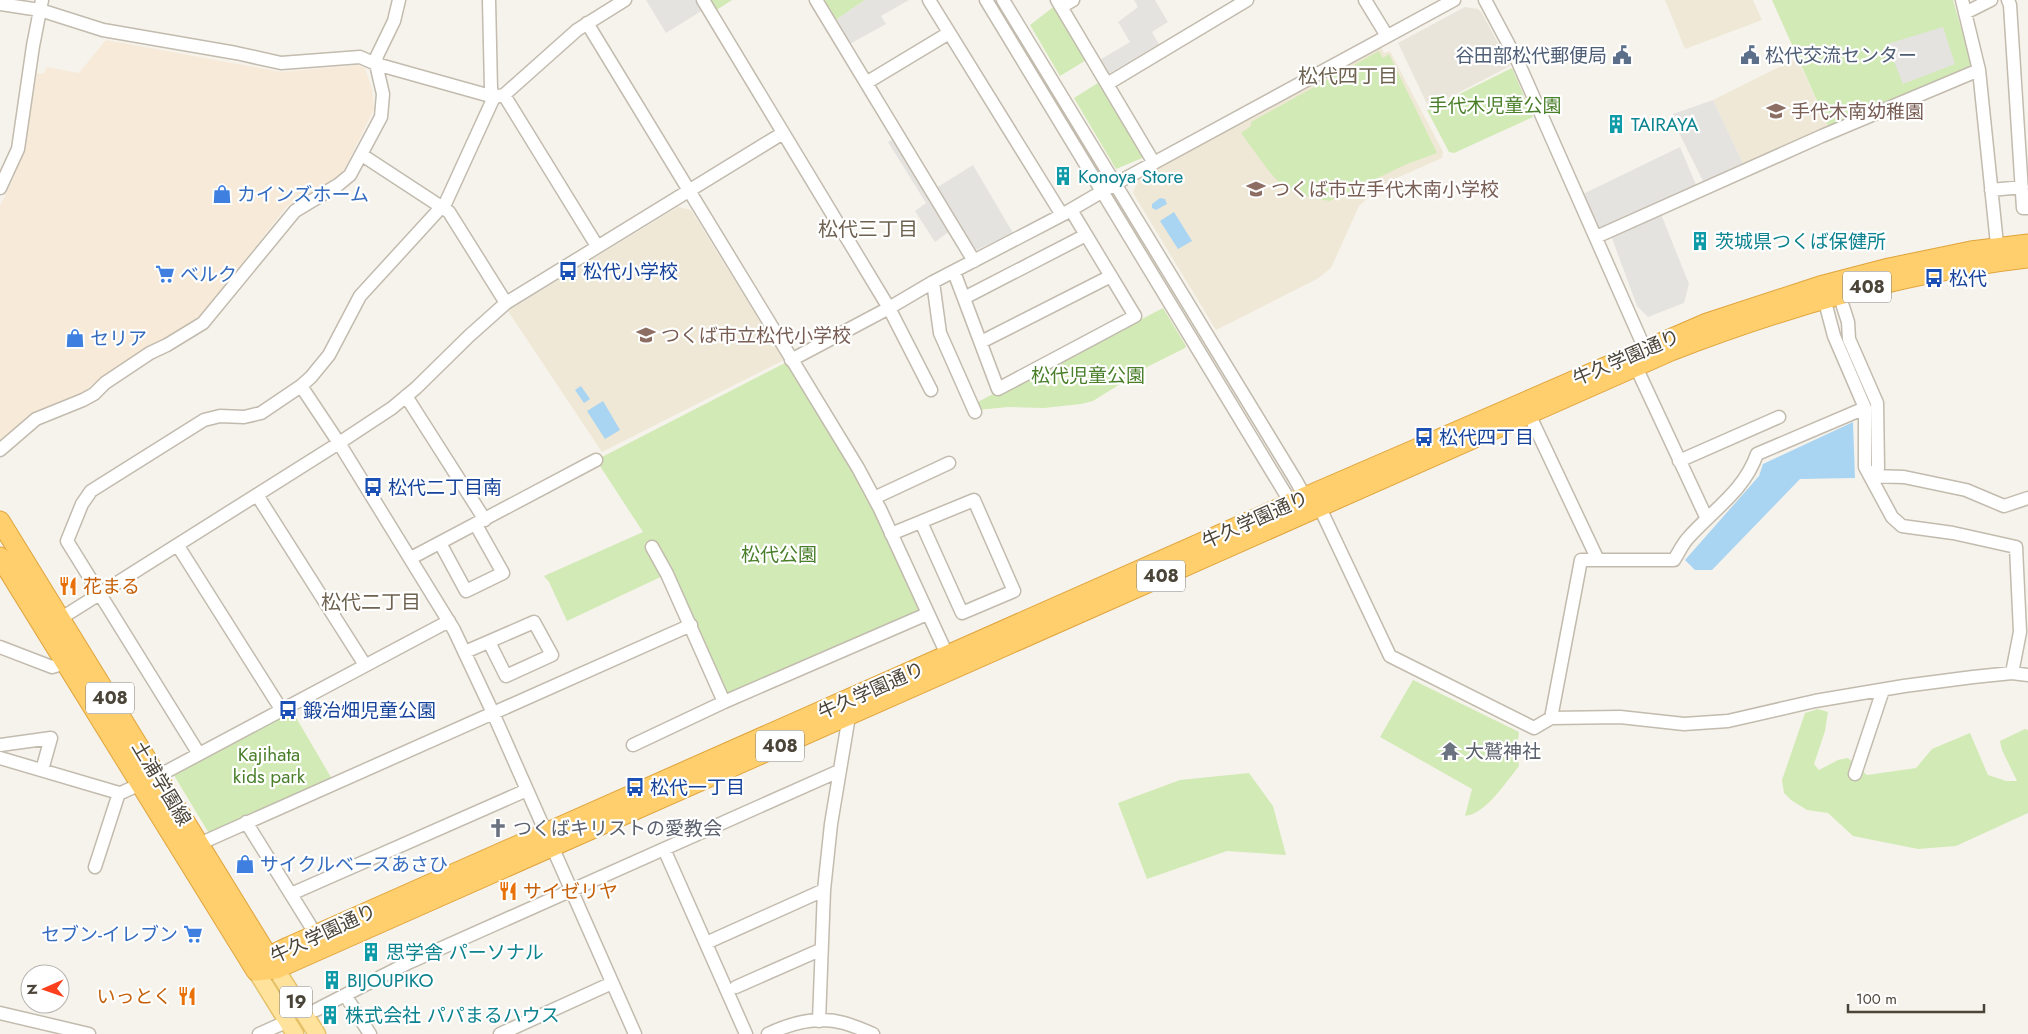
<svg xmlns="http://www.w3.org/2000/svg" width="2028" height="1034" viewBox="0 0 2028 1034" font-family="Jost,'Noto Sans JP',sans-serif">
<rect width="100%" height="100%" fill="#f6f3ec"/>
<path fill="#eae5da" d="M1465,7L1478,9L1482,13L1510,66L1429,108L1398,43Z"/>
<path fill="#f7ead8" d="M106,40L282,72L357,65L365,68L372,89L374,109L344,170L332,181L287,206L201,317L163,341L149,348L101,377L79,396L0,443V206L15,175L25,138L37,73L44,74L46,67L79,73Z"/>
<path fill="#efe8d6" d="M1665,0H1753L1762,20L1685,49Z
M1381,47L1384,53L1390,51L1443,152L1442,158L1390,181L1372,194L1359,206L1331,268L1317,279L1216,330L1133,193L1138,179Z
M1797,58L1831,132L1746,170L1713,100Z
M678,207L691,210L784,360L602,452L508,311Z"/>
<path fill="#d2eab5" d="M708,0H732L715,11Z
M819,0H865L833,22Z
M1772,0H1953L1972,66L1831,132Z
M1056,5L1088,59L1060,76L1030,25Z
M1379,51L1383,58L1389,54L1437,153L1407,164L1329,201L1306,196L1282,186L1268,170L1241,133L1251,126V122Z
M1512,68L1533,117L1454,153L1449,152L1427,110Z
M1101,81L1147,156L1116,169L1074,98Z
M1163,308L1186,346L1185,348L1149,366L1093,401L1081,404L1044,408L1008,407L977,410L974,404L995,393L997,395Z
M791,360L858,468L927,614L724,702L667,574L567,621L549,582L544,576L643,532L596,460Z
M1413,680L1519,732L1517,748L1519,766C1506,782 1486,814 1465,816L1472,789L1380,737Z
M291,709L332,779L210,835L172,772Z
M1818,709L1828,712L1825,731L1814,764L1819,770L1838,760L1848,758L1867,775L1916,768L1932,749L1970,733L1988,775L2006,781H2017L2002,750L2000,741L2025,729L2028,730V813L1956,846L1918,849L1853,836L1828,813L1807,810L1791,800L1784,793L1782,780L1805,713Z
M1249,773L1273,806L1286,855L1227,851L1147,879L1118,803L1180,780Z"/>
<path fill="#e5e3e0" d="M646,0H697L703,10L666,33Z
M865,0H909L881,16L886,24L848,45L833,22Z
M1134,0H1155L1168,22L1152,32L1159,44L1108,74L1098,61L1130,42L1118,22L1138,7Z
M1943,27L1955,64L1903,84L1887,44Z
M1713,100L1746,170L1705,185L1670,115Z
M895,138L950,231L935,242L915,211L926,203L888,142Z
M1680,147L1697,187L1597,232L1581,195Z
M973,165L1013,233L974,251L936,188Z
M1661,214L1689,284L1684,303L1648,317L1637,306L1610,233Z"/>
<path fill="#a9d4f2" d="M1160,198L1165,199L1167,204L1156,210L1152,208V204Z
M1174,212L1192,241L1178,249L1160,221Z
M581,386L590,399L584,403L575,390Z
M603,401L620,430L605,439L587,411Z
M1853,422L1855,478L1800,479L1712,570H1695L1685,560L1759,476L1763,464Z"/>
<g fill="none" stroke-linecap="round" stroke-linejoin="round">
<g stroke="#c2bbae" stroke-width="15">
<path id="minor" d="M489,0L491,89L494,97
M703,0L889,308L931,390
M816,0L974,261
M929,0L1062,215
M986,0L1291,503L1296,507
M1003,0L1295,479L1305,497L1304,503
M1057,0L1154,163
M1365,0L1387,36
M1485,0L1518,62L1648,356
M1962,0L1979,70L1998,254
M2008,0L2010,5L2023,208H2028
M0,4L40,10L103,30L236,53L281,63L360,57L376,64L494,97L504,95L577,30L625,0
M1061,7L1073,0
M1965,13L1991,0
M587,23L858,468L880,509L950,661
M866,83L949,33
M1107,84L1247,0
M504,95L597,246
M362,155L449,212L506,303
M0,188L18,149L33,46L42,0
M1991,190L2022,187
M1596,237L1822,136L1979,70
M954,272L998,389L1135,316L1071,210
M933,282L940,333L975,412
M1839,294L1848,322L1849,339L1877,403L1878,468L1871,476
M964,298L1086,235
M1824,298L1834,336L1865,408V467L1892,517L1902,526L1953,533L2016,547L2020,632L2012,673
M981,342L1111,276
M791,360L889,308L933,282L1062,215L1115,184L1454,0
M1636,367L1707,519
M301,386L339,443L454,630L493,713L635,1034
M406,396L485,520
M1529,414L1597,558
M0,450L36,419L83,400L94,394L105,383L150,353L167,345L203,323L295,211L338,185L350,175L381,117L383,94L376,64L377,56L394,21L399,0
M1679,461L1779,417
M1871,476L1904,477L1966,490L2004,506L2028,498
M257,495L365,665
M874,498L949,463
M1319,506L1390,656L1534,728L1551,718L1620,717L1684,724L1728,721L1815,701L1904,686L1973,677L2012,673L2028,675
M891,534L974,500L1014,591L962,613L921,522
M440,543L466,591L503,573L476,525
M178,546L281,709
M652,547L667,574L724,702L927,614
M411,558L596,460
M55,622L339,443L392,408L416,388L469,336L506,303L783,133
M0,647L52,667L65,663
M465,652L534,622L552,655L506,676L489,642
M1551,718L1581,560H1674C1679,552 1683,543 1689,537C1714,509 1744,491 1757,454L1865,408
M0,745L51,738L42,770
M633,745L724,702
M199,754L67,541L82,504L91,491L204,420L220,416L244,417L261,413L301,386L311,377L329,355L360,296L446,202L494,97
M0,758L119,793L123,792L158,776L449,621
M1855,774L1883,690
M246,822L310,925
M199,844L691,625
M664,849L746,1034
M95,867L119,793
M291,894L527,790
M706,943L824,890
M736,987L820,950
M316,1010L345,995
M0,1013L89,1034
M819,1021L824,890L831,824L849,716
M259,1034L286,1022
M370,1034L345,995L408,963L839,771
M500,1034L612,983
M768,1034C791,1023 819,1016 844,1023C854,1026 864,1030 873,1034"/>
</g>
<g stroke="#e6c16a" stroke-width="19">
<path id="major" d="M276,969L317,1034
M256,971L295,1034"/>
</g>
<g stroke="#e0a43c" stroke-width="21">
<path id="highway" d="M0,521L274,966
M0,557L256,971
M256,971L268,957L288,947L1291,503L1707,323L1820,286L1889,268L1971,251L2028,244
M256,971L276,969L1671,351C1787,306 1905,272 2028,258"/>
</g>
<use href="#minor" stroke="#fff" stroke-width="12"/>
<use href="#major" stroke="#ffe39c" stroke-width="16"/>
<use href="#highway" stroke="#ffcf6e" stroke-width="19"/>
</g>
<defs>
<g id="civic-bare" transform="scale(1.5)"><path d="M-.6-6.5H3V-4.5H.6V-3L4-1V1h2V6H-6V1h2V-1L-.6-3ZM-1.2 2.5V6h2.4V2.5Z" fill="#5c6f8a" stroke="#fff" stroke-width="2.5" paint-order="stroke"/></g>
<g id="school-bare" transform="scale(1.5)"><path d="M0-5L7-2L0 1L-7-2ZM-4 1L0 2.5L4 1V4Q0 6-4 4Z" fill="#8d6e63" stroke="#fff" stroke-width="2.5" paint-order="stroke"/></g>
<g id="building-bare" transform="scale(1.5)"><path d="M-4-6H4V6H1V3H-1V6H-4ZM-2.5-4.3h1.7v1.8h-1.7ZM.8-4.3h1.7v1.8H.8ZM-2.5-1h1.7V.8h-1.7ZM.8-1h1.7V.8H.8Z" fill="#0f9aa8" stroke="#fff" stroke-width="2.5" paint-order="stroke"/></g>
<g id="shop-bare" transform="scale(1.5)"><path d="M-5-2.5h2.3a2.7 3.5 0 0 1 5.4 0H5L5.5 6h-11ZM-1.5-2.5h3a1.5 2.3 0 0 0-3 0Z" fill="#3f7fe0" stroke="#fff" stroke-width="2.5" paint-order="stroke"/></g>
<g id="bus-bare" transform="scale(1.5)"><path d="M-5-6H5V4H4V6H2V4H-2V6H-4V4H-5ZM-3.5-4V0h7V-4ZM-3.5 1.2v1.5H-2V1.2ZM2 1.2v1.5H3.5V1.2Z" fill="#1a4fb4" stroke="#fff" stroke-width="2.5" paint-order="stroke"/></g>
<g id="supermarket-bare" transform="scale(1.5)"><path d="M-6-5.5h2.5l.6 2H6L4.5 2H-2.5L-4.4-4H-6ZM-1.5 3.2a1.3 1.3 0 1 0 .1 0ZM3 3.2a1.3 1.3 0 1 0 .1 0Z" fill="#3f7fe0" stroke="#fff" stroke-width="2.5" paint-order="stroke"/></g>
<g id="restaurant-bare" transform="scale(1.5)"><path d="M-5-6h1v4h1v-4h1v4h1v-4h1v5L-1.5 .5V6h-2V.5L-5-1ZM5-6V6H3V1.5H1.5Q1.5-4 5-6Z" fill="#e8710a" stroke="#fff" stroke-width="2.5" paint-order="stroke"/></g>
<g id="temple-bare" transform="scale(1.5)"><path d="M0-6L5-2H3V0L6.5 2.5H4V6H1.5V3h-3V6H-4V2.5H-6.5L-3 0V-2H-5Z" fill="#6b7280" stroke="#fff" stroke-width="2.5" paint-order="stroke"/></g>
<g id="church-bare" transform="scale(1.5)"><path d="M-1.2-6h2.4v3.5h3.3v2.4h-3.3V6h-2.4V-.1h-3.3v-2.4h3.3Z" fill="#6b7280" stroke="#fff" stroke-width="2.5" paint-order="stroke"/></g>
</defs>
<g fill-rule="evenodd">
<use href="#civic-bare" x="1622" y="55"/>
<use href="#civic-bare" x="1750" y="55"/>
<use href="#school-bare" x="1776" y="111"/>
<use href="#building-bare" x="1616" y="124"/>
<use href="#building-bare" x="1063" y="176"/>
<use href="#school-bare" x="1256" y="189"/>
<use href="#shop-bare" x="222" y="194"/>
<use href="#building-bare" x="1700" y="241"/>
<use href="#bus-bare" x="568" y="271"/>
<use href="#supermarket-bare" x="165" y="274"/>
<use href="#bus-bare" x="1934" y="278"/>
<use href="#school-bare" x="646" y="335"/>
<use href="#shop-bare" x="75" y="338"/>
<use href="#bus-bare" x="1424" y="437"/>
<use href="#bus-bare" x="373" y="487"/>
<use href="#restaurant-bare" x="68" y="586"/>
<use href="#bus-bare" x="288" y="710"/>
<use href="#temple-bare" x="1450" y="751"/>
<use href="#bus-bare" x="635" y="787"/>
<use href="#church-bare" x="498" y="828"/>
<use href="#shop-bare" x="245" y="864"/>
<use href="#restaurant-bare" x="508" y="891"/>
<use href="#supermarket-bare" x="193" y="934"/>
<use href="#building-bare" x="371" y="952"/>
<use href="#building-bare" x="332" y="980"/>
<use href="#restaurant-bare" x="187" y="996"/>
<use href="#building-bare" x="330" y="1015"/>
</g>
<g text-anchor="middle" stroke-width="4.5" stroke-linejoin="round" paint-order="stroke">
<g fill="#fff" stroke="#817c74" stroke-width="1">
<rect x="1843" y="271.5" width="48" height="31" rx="4"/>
<rect x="1137" y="560.5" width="48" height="31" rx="4"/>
<rect x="86" y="682.5" width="48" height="31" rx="4"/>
<rect x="756" y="730.5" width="48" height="31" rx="4"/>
<rect x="280" y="986.5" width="32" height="31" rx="4"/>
</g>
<g font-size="18" font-weight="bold" fill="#4b4439">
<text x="1867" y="293">408</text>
<text x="1161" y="582">408</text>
<text x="110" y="704">408</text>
<text x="780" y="752">408</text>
<text x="296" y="1008">19</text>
</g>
<g font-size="19" fill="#4e5e75" stroke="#fff" text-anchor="end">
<text x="1607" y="62">谷田部松代郵便局</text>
<text x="1765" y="62" text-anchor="start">松代交流センター</text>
</g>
<g font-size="19" fill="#4a7f2a" stroke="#fff">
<text x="1495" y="112">手代木児童公園</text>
<text x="1088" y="382">松代児童公園</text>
<text x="779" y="561">松代公園</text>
<text x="269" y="761">Kajihata<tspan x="269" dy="22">kids park</tspan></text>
</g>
<g font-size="19" fill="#785e54" stroke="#fff" text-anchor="start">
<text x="1791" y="118">手代木南幼稚園</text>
<text x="1271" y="196">つくば市立手代木南小学校</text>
<text x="661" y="342">つくば市立松代小学校</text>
</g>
<g font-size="19" fill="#0d838f" stroke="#fff" text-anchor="start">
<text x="1631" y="131">TAIRAYA</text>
<text x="1078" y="183">Konoya Store</text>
<text x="1715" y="248">茨城県つくば保健所</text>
<text x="386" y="959">思学舎 パーソナル</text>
<text x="347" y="987">BIJOUPIKO</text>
<text x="345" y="1022">株式会社 パパまるハウス</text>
</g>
<g font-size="19" fill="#366cbe" stroke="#fff" text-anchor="start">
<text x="237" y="201">カインズホーム</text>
<text x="180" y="281">ベルク</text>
<text x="90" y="345">セリア</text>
<text x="260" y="871">サイクルベースあさひ</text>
<text x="178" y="941" text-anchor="end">セブン-イレブン</text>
</g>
<g font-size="19" fill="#164399" stroke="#fff" text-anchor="start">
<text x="583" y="278">松代小学校</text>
<text x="1949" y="285">松代</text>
<text x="1439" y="444">松代四丁目</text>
<text x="388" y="494">松代二丁目南</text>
<text x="303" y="717">鍛冶畑児童公園</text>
<text x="650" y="794">松代一丁目</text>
</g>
<g font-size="19" fill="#4b4439" stroke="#fff">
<text transform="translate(1626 357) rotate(-23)" y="7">牛久学園通り</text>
<text transform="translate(1255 519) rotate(-24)" y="7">牛久学園通り</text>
<text transform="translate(871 690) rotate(-24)" y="7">牛久学園通り</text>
<text transform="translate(162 783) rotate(59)" y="7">土浦学園線</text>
<text transform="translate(323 933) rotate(-25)" y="7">牛久学園通り</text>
</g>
<g font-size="19" fill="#c56008" stroke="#fff" text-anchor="start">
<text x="83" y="593">花まる</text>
<text x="523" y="898">サイゼリヤ</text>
<text x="172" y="1003" text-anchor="end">いっとく</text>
</g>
<g font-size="19" fill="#5b616d" stroke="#fff" text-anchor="start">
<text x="1465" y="758">大鷲神社</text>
<text x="513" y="835">つくばキリストの愛教会</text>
</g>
<g font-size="20" fill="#6e6250" stroke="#fff">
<text x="1348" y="83">松代四丁目</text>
<text x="868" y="236">松代三丁目</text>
<text x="371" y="609">松代二丁目</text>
</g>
</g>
<g transform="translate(45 989) rotate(268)"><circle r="24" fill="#ffffff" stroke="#b7b4b0"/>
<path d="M0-4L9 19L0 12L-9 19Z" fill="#fc3f1d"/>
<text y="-8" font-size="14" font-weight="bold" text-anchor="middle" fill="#4b4439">N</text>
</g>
<path d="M1848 1004v8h136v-8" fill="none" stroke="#4b4439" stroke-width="2.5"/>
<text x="1856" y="1004" font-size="15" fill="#4b4439" stroke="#ffffff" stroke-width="4" paint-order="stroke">100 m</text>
</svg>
